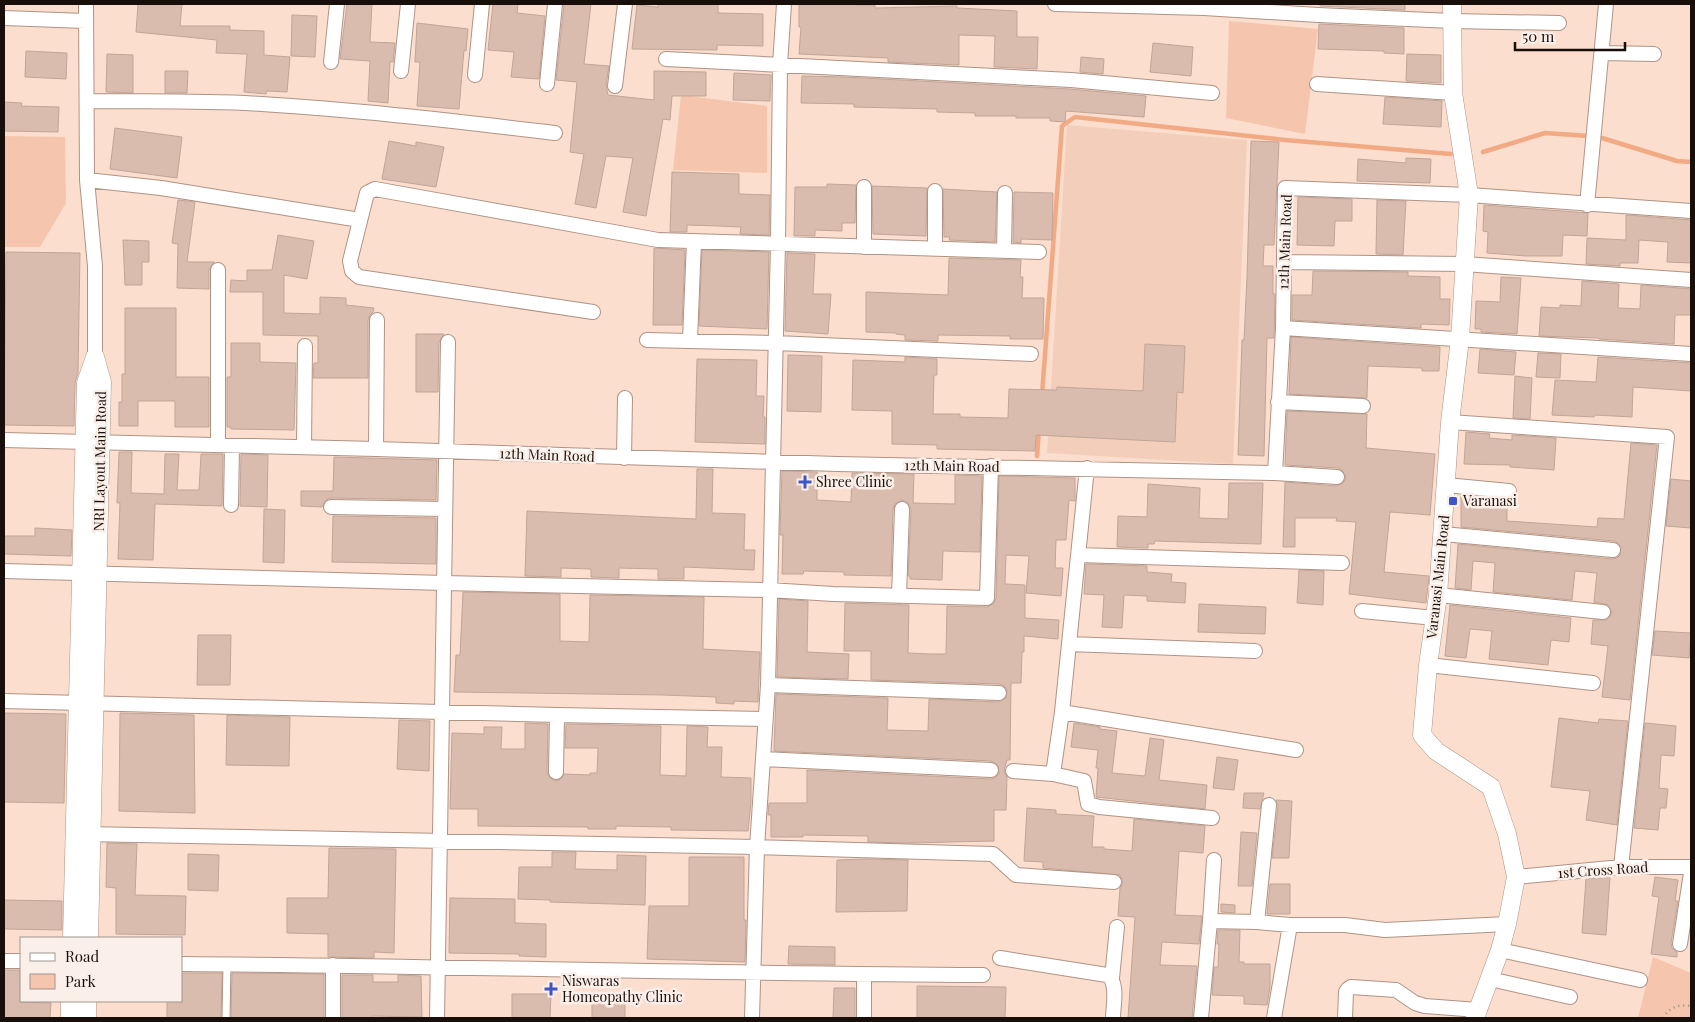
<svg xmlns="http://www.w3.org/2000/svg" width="1695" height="1022" viewBox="0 0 1695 1022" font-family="'Playfair Display',serif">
<rect width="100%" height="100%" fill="#fbdece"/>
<path fill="#f3cfbb" d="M1067,125L1247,140L1233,464L1047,453Z"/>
<path fill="#f5c6ad" d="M1229,21L1318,29L1305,134L1226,118Z
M681,95L767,106V173L673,170Z
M4,136L65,137L66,203L40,247H4Z
M1653,957L1691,973V1017L1683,1018H1638Z"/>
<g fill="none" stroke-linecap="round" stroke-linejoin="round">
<path stroke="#f1aa84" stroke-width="4.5" d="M1602,138L1677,161L1691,162
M1483,152L1545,133L1589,136
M1042,395L1062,126L1075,117L1285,140L1451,154
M1037,456L1039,430"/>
</g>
<path fill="#d9bcad" stroke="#c1a596" d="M138,4H182L180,26H230V30L264,31V55L290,57L287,92L267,91L266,94L244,92L247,54L216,53L217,40L136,32Z
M347,4H372L370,42L395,43L393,62H390L388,103L368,101L370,61L340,59Z
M493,4H518L517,13L545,16L539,79L511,77L514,52L488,50Z
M564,4H591L584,64L609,66L606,85L608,95L654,100V71L706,72V96H672L670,120L663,119L646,216L623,212L633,158L606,156L596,208L575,204L584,154L570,152L577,82L556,80Z
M658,4H718V13L763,14V46L717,45V50L632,49L637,5L658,7Z
M799,4H855V5H875V8L957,6V8L1017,11V37H1038L1037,69L994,67L995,36L959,35V65L888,62V58L799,54L801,27H799Z
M1320,4H1405V10L1320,6Z
M292,15L317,16L315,57L291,56Z
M417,23L468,29L466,51L464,50L459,109L417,106L420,62H415Z
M1319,24L1404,28V54L1384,53V51L1318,49Z
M1153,43L1193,47L1191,76L1150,72Z
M26,51L67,53L66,79L25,77Z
M107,54L133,55V93L106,92Z
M1407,54L1441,55V83L1406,81Z
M1081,57L1104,59L1103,74L1080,72Z
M165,71H188L187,93H165Z
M734,73L771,75L770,101L733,100Z
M802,76L844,77L1070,89L1146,96L1144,117L1066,111L1065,122L1050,121V118H1016V116H975V113L937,112V109L854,107V104L801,103Z
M1385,97L1442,101L1441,127L1383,124Z
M4,102L22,103L21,106L59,107L58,132L4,131Z
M115,128L182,137L177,178L110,169Z
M389,141L416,146V142L444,147L436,187L382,179Z
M1251,141L1279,142L1274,245H1264L1263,266H1273V294H1275L1274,338H1267L1264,456L1238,455L1242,340H1244L1247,277Z
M1406,158L1431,159L1430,183L1357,181L1358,159L1406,163Z
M672,172L739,174V194L770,195L769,235L740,234L741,227L718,226L687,225V232H670Z
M827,184L856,185L855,223H842V231L815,230V236H794L795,187H827Z
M872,186L927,188L926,236L873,234Z
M943,189L997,192L995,242L949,240L950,237H944Z
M1014,192L1053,193L1052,240L1021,239V243L1013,242Z
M1298,197L1352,199V221H1335L1334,246L1297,245Z
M178,200L195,202L187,262H214L209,270V289L177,288L178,244L172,243Z
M1377,200L1406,201L1403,255L1376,254Z
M1484,205L1588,213L1587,236L1563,235L1562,256H1526L1487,253L1488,232L1483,231Z
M1626,215L1691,220V263L1667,262L1668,242L1639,240L1638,263H1620V266L1586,264L1587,238L1626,240Z
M278,235L314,241L307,279L284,275V313L320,314V297L346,298V305L374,308L373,312L370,315L368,320V378H313L314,363H318V336L263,335V292H230L231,280L247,281V270H272Z
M123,240L149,241V262H142V285H125Z
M654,248L685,250L682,325H653Z
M702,250L769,252L767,329L699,326Z
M6,252L80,253L78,373L75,383L74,426L4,425Z
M787,253L815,254L813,294H831L828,334L785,331Z
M949,258L1021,260L1020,277H1023L1022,298H1044L1043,339H1010V336L938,335V341L905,340V335L896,334V333L866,332V292L948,295Z
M1313,271L1408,272V276L1440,277V299H1450L1449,325L1421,324V328L1292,320V295H1312Z
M1501,277L1521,278L1517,334L1481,332V329H1475L1476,301L1500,302Z
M1582,281L1619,284L1618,308L1640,309L1641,285L1691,289V315H1675L1674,344L1599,339V338L1539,336L1541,307L1560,308V305L1581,306Z
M125,308H176V377H209V427H175V401H138V426H119V402H122V374H125Z
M416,334H444L439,342L438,392H416Z
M1291,337L1440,347L1439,371H1422V368L1368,366L1367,398L1289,394Z
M231,343H260V362L296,363L294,430L231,429V427H227V377H231Z
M1145,344L1185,346L1183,393L1177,392L1175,442L1036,435L1035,451L937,449V445L892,444V411L852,410L853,360L905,362V357L937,359V375H934L933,414H960V417L1006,418H1008L1009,389L1057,390V387L1143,391Z
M1480,349L1516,352L1514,375L1478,373Z
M1538,353L1561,354L1560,378L1536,377Z
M788,355L822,356L821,412L787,411Z
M1598,357L1691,363V391L1633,387L1632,417L1595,415L1594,417L1552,415L1555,380L1596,382Z
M697,359L757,360L756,396H764L763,417H765V444L695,442Z
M1515,376L1532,378L1530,419L1513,418Z
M1287,411L1367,414L1366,448L1435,454L1430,515L1390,512L1384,572L1429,576L1426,603L1349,594L1356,522L1336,521L1337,518H1295V547H1283L1285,482L1337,486L1344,482L1346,477L1342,470L1338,468L1285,465Z
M1466,432L1490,434L1489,438L1512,440V435L1556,438L1554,470L1510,467V465L1464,464Z
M1631,443L1657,445L1630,700L1602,697L1608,646L1591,644L1593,620H1606L1610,617L1612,612L1608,605L1594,602L1597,573L1575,571L1572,600L1493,592L1495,563L1473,561L1471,590L1455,588L1458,544L1612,559L1617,558L1620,555L1621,547L1618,543L1614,541L1461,527V496L1507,500V521L1597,527L1598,518L1624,519Z
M119,452H132L131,493L164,494L165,454H179L177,490H199L201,454H223L222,506L155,504L153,560L118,559L120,503H117Z
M241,454L268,455L267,507L240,506Z
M334,457L437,460L436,500L331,498L326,500L322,507L301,506V491H333Z
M697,469H713L712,513L745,514L744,550H755L754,570L684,567V579H658V569L619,568V578L591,577V569L561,568V577L525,576L527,511L696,519Z
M782,471L817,472V500L851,502L852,473L914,474L913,503L955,504V475L982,476L980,552L943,551L942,580L910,579V576H908L911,509L907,502L902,500L895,504L893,509L891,576L844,575V572L804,571L803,574H782L783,535H780Z
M999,476L1075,478V501L1069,500L1066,540H1056L1055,568H1063L1061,596L1026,593L1029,556L1006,555L1005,584L1025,585V618L1059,620L1058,639L1024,636V652H1022L1021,683H1011L1010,760H1007L1004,771L1007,777L1006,810H994V841L908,843L868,842V836L803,835V837H771V815H768L769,803H807V770L991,779L995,778L999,774L998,766L991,761L774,751L776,694L888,698L887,730L928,731L929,699L999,702L1006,698L1007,689L1004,686L999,684L871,680V651H844L845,603L909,605L908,653L931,654H946L947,606L987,607L994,603L996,598Z
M1671,479L1691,481V528L1666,526Z
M1229,483H1263L1261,544L1155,541L1154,544H1148V548L1117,547L1118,516L1147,517L1148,484L1200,488L1199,518L1228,519Z
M264,509L285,510L284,563L263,562Z
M333,516L436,518V564L332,562Z
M35,528L72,530L71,556L4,554V536H35Z
M1086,564L1147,566V572L1172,574L1171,582L1186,583L1185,603L1147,601V596L1124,595L1122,628L1102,627L1104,595L1084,594Z
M1299,570L1324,571L1323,605L1297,603Z
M463,592L560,594V641L589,642L590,595L704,597L703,649L760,652L758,702L734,701V704L716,703V697L663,695L454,692L456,655H460Z
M779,599L808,601L807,652L849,654L848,679L777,677Z
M1199,604L1266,607L1265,634L1198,632Z
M1450,605L1571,618L1569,642L1551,640L1548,665L1489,659L1492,631L1470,629L1466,658L1445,656Z
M1655,631L1691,633L1689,658L1652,655Z
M198,635H231L230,685H197Z
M4,713L66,714L64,803L4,802Z
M120,713L194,715L195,813L119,811Z
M227,715L290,717L289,766L226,765Z
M1559,718L1598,723L1599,719L1628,721L1617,825L1586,820L1590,791L1551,787Z
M399,720L430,721L429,771L397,769Z
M525,723L548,724L547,772L549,777L555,781L561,779L564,774L590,775V773H597L598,748H565L566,724L661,726L660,775L686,776L687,726L708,727L707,747H722L721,777L751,778V802L748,831L671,830V827L616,826V829H588V827L478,826V809H450L452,733L484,734V727H502L501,749H525Z
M1074,723L1100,727V729L1117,731L1112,773L1145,776L1150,738L1164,740L1159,780L1207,785L1205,809L1096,797L1098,768H1096L1098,750L1071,747Z
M1645,723L1676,726L1674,756L1661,755L1659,788L1668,789L1666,808H1660L1658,830L1634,828Z
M1217,757L1238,760L1234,790L1213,788Z
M1244,793H1264L1260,809L1243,808Z
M1276,800L1292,801L1289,858H1272L1278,806Z
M1027,808L1056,810V814L1094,816L1092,847H1104V849L1132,851L1134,819L1205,826L1203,853L1179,851L1175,915L1202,916L1199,944L1162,942L1160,965L1197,966L1192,1018H1128L1135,917L1118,916L1120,888L1123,882L1120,875L1043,868V862L1024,861Z
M1241,832L1257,833L1252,886H1238Z
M107,843L137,844L135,895L186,896L185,935L116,934V888L106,887Z
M329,848L396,849L394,953L374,952V958L328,957V934L287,933V898H328Z
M552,852H576L575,869L617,870V855L646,856L645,905L550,902V900L518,899L519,867H552Z
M188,854L219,855L218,891L188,890Z
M689,857H744V920H746L745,962L647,959L649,906H689Z
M867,859L908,860L907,911L836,912L837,860Z
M1610,877L1606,935L1582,933L1586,879Z
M1655,877L1678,880L1675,901H1678L1671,943L1672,948L1677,952V957L1651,954L1659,897L1652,896Z
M1270,884H1290V914H1267Z
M450,898L515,899V923L546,924V957L519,956V954L449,953Z
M4,900L62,901V930L4,929Z
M1221,904L1235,905V913L1221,912Z
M1218,930H1240L1239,962H1244V964H1270V987L1267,1005L1244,1004V996L1212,995L1214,967H1218L1219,944H1217Z
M789,946L835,947V965L788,964Z
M4,970H21V1002L51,1003L50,1018H4Z
M181,973H222L221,1018H167V1001H181Z
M232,973L324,974V1018H231Z
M342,975H373V982H398V975L421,976L422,1017L372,1016V1018H342Z
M917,986L1006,987L1005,1018H917Z
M834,988H855V1018H833Z
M512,994H551L550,1018H512Z
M592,1003H625V1018H592Z"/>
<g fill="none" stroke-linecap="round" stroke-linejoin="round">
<g stroke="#af9385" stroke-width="9">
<path id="service" d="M226,1018L227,965"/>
</g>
<g stroke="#af9385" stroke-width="16">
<path id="minor" d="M86,4L87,180L95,266V357
M1055,4L1204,8L1318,15L1452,21L1559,23
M4,18L85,21
M1602,53L1654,54
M666,59L1071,80L1212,93
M331,62L337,4
M401,71L408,4
M475,75L482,4
M547,84L555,4
M1317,84L1453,93
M615,86L625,4
M87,101C150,102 214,100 276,105C370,111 462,122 555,133
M87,180L161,188L360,220
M864,187V247
M935,191V248
M1587,205L1606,4
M1004,251L1005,193
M1284,262L1464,264L1691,280
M593,312L359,277L352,271L350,261L367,193L375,189L658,240L1039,252
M1283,328L1691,354
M647,340L776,343L1031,354
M690,340L694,241
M1278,402L1363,406
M1450,422L1667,437L1621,867
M4,440L376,449L837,464L1275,473L1283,328L1285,188L1469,195L1691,211
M218,445V270
M304,447L305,346
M376,449L377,320
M624,458L625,398
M1275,473L1337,477
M1446,485L1509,491
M231,505L232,446
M331,507L445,509
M1443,534L1613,550
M1078,555L1342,563
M4,571L444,583L769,590L833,594L987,598L991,466
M1438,595L1603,612
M899,596L902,509
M1362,611L1435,618
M1069,644L1255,651
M1428,665L1593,683
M768,685L999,693
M4,701L557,715L765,719
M1062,712L1296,750
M763,759L991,770
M1013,771L1053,774L1084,781L1088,804L1099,807L1212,818
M556,772L557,715
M1053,774L1062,712L1087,468
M83,834L757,847L993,854L1016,875L1114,882
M1516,877L1621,867H1691
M1210,921L1214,860
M1257,922L1269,805
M1680,944L1691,873
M1500,950L1640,980
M1000,958L1107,975C1119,982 1113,1006 1113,1018
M4,961H21
M181,964C448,966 716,974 983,975
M864,975V1018
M1112,978L1117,927
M1490,979L1570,997
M333,1018V965
M437,1018L448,342
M752,1018L757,847L768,685L778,243L780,65L784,4
M1201,1018L1210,921L1257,922L1290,925H1345L1385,930L1507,924
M1274,1018L1290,925
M1345,1018L1346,992L1348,989L1351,987L1396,990L1415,1003L1425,1006L1478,1010"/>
</g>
<g stroke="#af9385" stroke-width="19">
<path id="tertiary" d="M1452,4L1453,93L1469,195L1460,339L1450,422L1438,595L1428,665L1422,735L1436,751L1491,787L1507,834L1516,877L1507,924L1500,950L1475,1018
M72,938L86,383L95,357
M89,938L102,382L95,357
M70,1018V1001
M87,1018V1001"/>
</g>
<path stroke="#a28c80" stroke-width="2.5" stroke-dasharray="1 4" stroke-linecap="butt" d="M1663,1018C1670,1007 1678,1004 1691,1006"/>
<use href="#service" stroke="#fff" stroke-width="7"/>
<use href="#minor" stroke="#fff" stroke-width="14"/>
<use href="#tertiary" stroke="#fff" stroke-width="18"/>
</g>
<g fill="#3f54c7" stroke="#fbefe9" stroke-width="2">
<path d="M802.5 474.5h5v5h5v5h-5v5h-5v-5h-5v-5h5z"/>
<rect x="1448" y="496" width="10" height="10" rx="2.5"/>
<path d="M548.5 981.5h5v5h5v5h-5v5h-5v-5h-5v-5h5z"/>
</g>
<g text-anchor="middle" stroke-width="5" stroke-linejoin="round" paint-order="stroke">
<g font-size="14" fill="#190f0a" stroke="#fbefe9">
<text transform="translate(1285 242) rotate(-88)" y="5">12th Main Road</text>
<text transform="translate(547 455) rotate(2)" y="5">12th Main Road</text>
<text transform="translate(100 461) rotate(-89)" y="5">NRI Layout Main Road</text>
<text transform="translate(952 466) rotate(1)" y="5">12th Main Road</text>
<text transform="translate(1438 577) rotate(-84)" y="5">Varanasi Main Road</text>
<text transform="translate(1603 870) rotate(-4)" y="5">1st Cross Road</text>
</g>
<g font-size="14" fill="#190f0a" stroke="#fbefe9" text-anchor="start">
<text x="816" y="487">Shree Clinic</text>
<text x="1463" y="506">Varanasi</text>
<text x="562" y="986">Niswaras<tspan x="562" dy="16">Homeopathy Clinic</tspan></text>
</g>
</g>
<rect width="1695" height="1022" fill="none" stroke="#190f0a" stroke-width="10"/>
<rect x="20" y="937" width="162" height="65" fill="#fbefe9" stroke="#a19590"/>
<rect x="30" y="953" width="25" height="8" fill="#ffffff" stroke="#a19590"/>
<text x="65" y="962" font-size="15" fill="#190f0a">Road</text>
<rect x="30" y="974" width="25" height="15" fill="#f5c6ad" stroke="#a19590"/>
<text x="65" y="987" font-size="15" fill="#190f0a">Park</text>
<path d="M1515 42v8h110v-8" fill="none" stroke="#190f0a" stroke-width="2.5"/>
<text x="1522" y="42" font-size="15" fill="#190f0a" stroke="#fbefe9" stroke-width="4" paint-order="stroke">50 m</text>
</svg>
